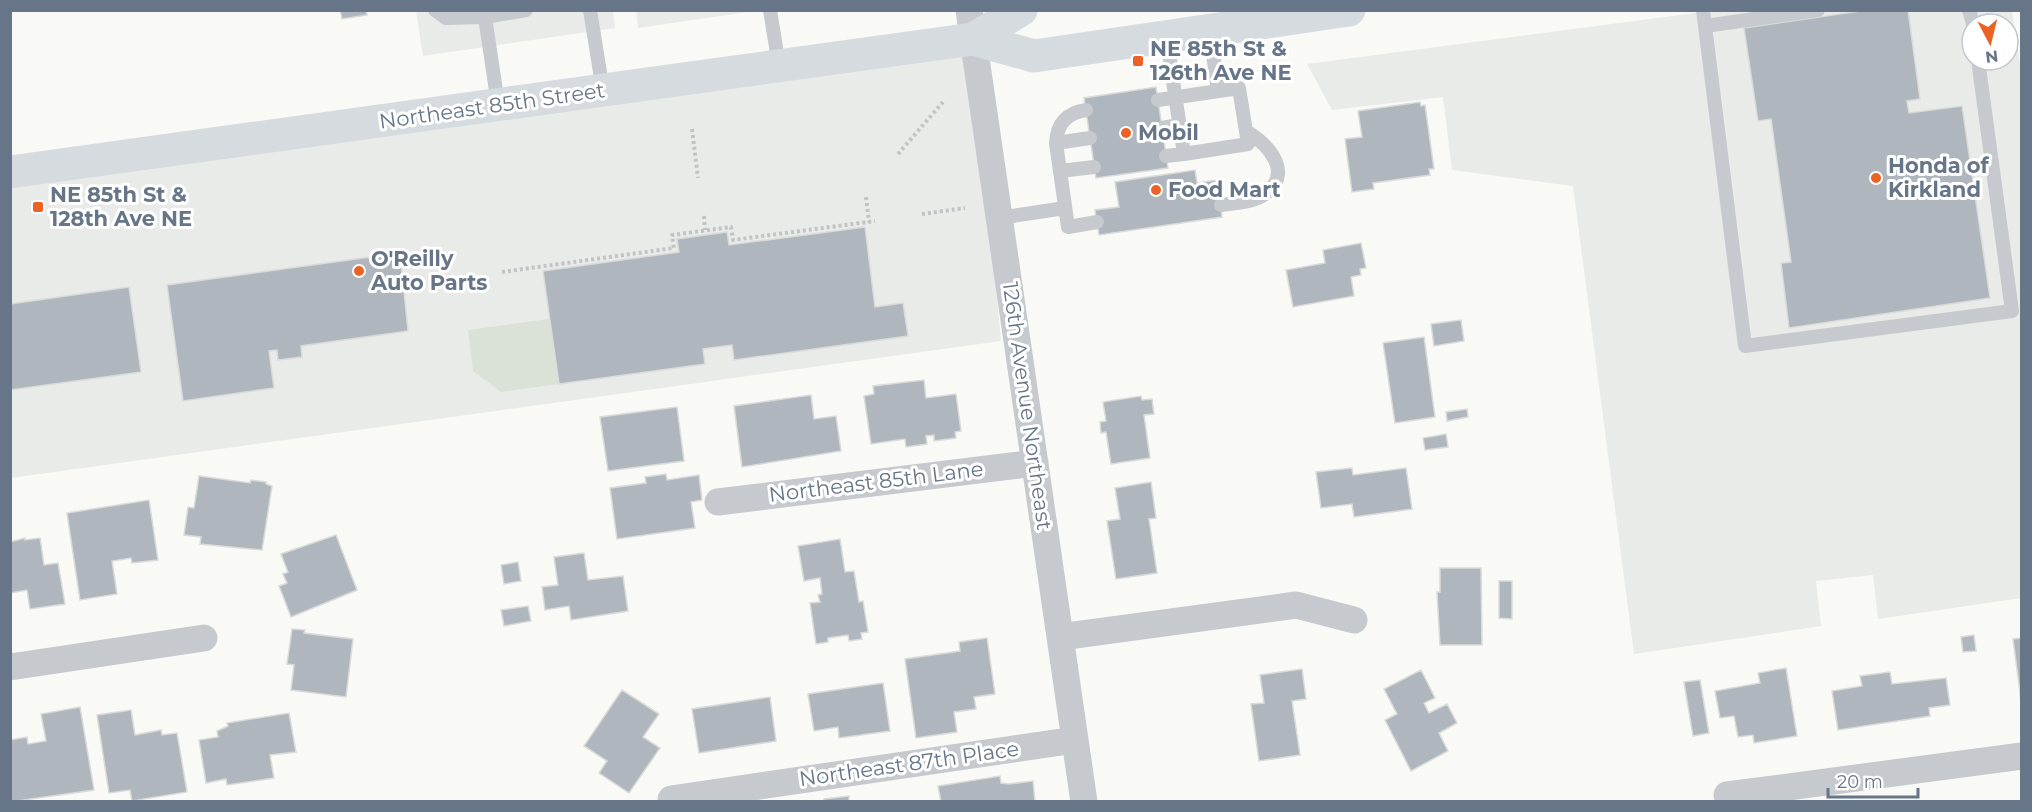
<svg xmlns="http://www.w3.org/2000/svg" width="2032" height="812" viewBox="0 0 2032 812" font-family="Montserrat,sans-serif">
<rect width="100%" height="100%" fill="#f9f9f6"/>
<path fill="#e9ebe9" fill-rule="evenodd" d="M636,10H755V11L638,28Z
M416,11H613L615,28L423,56Z
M1710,11H2012L2022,78L2021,598L1878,619L1873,575L1816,581L1821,626L1634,654L1573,186L1452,170L1443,97L1332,110L1307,64ZM1972,24H2008V60H1972Z
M973,39L1001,341L11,478L10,172Z"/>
<path fill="#dae1d7" d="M549,319L559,384L501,392L473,371L468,330Z"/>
<path fill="#afb6bd" stroke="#dadbd8" stroke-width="1.5" d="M340,10H366L367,15L342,19Z
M1867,10H1908L1920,99L1907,101L1909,113L1962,106L1990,298L1789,328L1781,263L1791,262L1771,119L1758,121L1744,28Z
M1156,87L1168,168L1096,178L1084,98Z
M1420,102L1421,106L1425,105L1434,169H1429L1430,175L1373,183L1374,189L1352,192L1345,139L1362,137L1358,111Z
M1195,170L1197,183L1217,180L1222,217L1099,235L1095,210L1119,207L1115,182Z
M865,227L875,307L903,303L908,336L734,360L732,345L703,349L705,364L559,384L543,271L679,252L677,239L727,232L729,245Z
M1361,243L1366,268L1360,269L1361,275L1351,277L1354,296L1293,307L1286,270L1325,263L1323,250Z
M400,253L408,331L301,346L302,357L278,360L277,350L269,351L274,388L183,401L167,285Z
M129,287L141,372L10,390V304Z
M1461,320L1464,341L1434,346L1431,324Z
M1424,337L1435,417L1395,423L1383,343Z
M924,380L926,398L956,394L961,431L955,432L956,438L934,441V435L926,436L927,444L906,447L905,439L871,444L864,396L874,394L873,386Z
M811,395L814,419L836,416L841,451L742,467L734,406Z
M1141,396L1142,400L1152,399L1154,414L1144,415L1150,458L1111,464L1106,432L1101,433L1100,422L1106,421L1103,402Z
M677,407L684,461L608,471L600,417Z
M1467,409L1468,417L1447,421L1446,412Z
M1446,434L1448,447L1425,450L1423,438Z
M1352,468L1353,475L1406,468L1412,509L1354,517L1352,504L1321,508L1316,472Z
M666,474L667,480L699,475L702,500L691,502L695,528L617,539L610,488L646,483L645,477Z
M199,476L250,483L251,480L266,482V484L272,486L262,550L200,544L201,537L184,535L188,507L194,508Z
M1151,482L1156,518L1149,519L1157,573L1116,579L1107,521L1120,519L1115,488Z
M149,500L158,560L132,563L131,558L112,561L117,594L80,600L67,513Z
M336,535L357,590L291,617L279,586L287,583L283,574L288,572L281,554Z
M25,538V540L40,538L44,565L58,563L65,604L30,609L27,590L10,593V542Z
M840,539L845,572L854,571L859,602L863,601L868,632L861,633L862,639L849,641L848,635L828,638V642L816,644L810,603L820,602L818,595L822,594L820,578L804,581L798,546Z
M584,553L588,580L623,576L628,611L571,620L569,606L545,610L542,587L558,585L554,557Z
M518,562L521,581L504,584L501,565Z
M1440,568H1481L1482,645H1440L1437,592H1440Z
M1499,581H1512V619L1499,618Z
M528,606L531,621L504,626L501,610Z
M292,629L305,630L304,633L353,639L346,697L291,690L294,665L287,664Z
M1974,635L1976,651L1963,652L1961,637Z
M987,638L995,694L974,697L976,709L954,712L957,732L916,738L905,659L960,651L959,642Z
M2022,638V708L2013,639Z
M1786,668L1797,736L1754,743L1753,735L1738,737L1734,716L1720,718L1715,691L1760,683L1758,673Z
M1302,669L1306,699L1292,701L1300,755L1259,761L1251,704L1264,703L1260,675Z
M1421,670L1435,698L1424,703L1429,713L1447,704L1457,723L1439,733L1448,751L1411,771L1385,720L1397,714L1384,689Z
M1890,672L1892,684L1946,678L1950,705L1929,708L1930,716L1838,730L1832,691L1862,686L1860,676Z
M1700,680L1709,733L1693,736L1684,682Z
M883,683L890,731L839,738L838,727L814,731L808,694Z
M622,690L659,714L643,737L660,748L629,793L599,773L607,761L584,746Z
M770,697L776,741L699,753L692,709Z
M80,707L94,790L10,802V740L27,737L28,744L46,741L41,714Z
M131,710L135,735L161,730L162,735L177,733L187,792L132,801L130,790L109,793L97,715Z
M289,713L296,752L270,755L274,778L227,785L226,779L206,783L199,740L218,737L217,731L228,726L227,723Z
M1000,776L1001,783L1009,784L1033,781L1035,802H941L938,786Z
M849,796V802H824V799Z"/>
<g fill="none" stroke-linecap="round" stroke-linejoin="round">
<path stroke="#c2c3c6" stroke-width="4" stroke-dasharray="3 3" stroke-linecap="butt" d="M692,129L698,178
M898,154L943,102
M866,197L869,222
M922,214L965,208
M704,216L705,230
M502,272L674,248L672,235L731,227L733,240L875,221"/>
<path stroke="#c6c9cd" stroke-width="14" d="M435,10L446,18L485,17
M590,10L603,91
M770,10L779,66
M1703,10L1745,346L2012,311L1978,60
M1969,10L1973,24
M1705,26L1818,10
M1210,31L1218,91
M1158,100L1239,88L1248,144L1184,154C1178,115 1172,76 1167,37
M498,104L485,17L526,10
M1086,110C1066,113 1057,124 1056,143L1090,138
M1162,128L1179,125
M1056,143L1068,227L1097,222
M1166,156L1184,154
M1060,171L1094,167
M1221,205C1234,203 1250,203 1262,196C1296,174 1269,145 1246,131
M999,218L1065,208"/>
<path stroke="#c6c9cd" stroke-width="27" d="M969,10L1084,802
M718,502L1035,463
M1060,637L1296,605L1354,620
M10,667L204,638
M1727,795L2022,756
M671,799L1075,740"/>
<path stroke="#d6dbe0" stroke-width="33" d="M973,39L1021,10
M10,172L973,39L1034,56L1349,10"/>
</g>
<g fill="#eb6324" stroke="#fff" stroke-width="2">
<rect x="1132" y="55" width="12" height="12" rx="3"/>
<circle cx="1126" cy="133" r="6"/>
<circle cx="1876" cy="178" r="6"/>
<circle cx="1156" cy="190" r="6"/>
<rect x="32" y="201" width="12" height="12" rx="3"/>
<circle cx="359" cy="271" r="6"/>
</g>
<g text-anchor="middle" stroke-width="6" stroke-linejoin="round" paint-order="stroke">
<g font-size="21" font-weight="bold" fill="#667688" stroke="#fff" text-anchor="start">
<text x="1150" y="56">NE 85th St &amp;<tspan x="1150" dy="24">126th Ave NE</tspan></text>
<text x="1138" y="140">Mobil</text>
<text x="1888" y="173">Honda of<tspan x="1888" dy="24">Kirkland</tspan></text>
<text x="1168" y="197">Food Mart</text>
<text x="50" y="202">NE 85th St &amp;<tspan x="50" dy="24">128th Ave NE</tspan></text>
<text x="371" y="266">O'Reilly<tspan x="371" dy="24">Auto Parts</tspan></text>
</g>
<g font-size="21" fill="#667688" stroke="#fff">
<text transform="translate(492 106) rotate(-8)" y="7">Northeast 85th Street</text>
<text transform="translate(1027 406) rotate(82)" y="7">126th Avenue Northeast</text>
<text transform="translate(876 482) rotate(-7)" y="7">Northeast 85th Lane</text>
<text transform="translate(909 764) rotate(-8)" y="7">Northeast 87th Place</text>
</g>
</g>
<rect width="2032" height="812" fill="none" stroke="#667688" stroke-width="24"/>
<g transform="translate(1990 42) rotate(173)"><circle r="28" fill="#ffffff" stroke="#c2c8cf" stroke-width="1.5"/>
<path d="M0-4.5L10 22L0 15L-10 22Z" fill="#eb6324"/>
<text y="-9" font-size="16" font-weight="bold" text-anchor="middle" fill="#667688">N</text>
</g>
<path d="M1828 788v9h90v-9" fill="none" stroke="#667688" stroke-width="3"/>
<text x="1837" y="788" font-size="18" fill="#667688" stroke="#ffffff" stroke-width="4.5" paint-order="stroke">20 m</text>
</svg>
